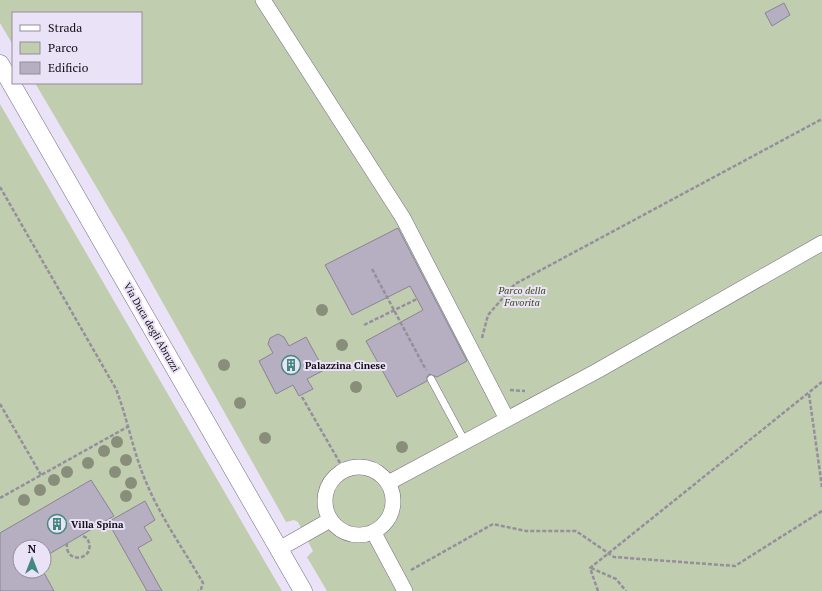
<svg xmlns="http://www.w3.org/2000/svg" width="822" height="591" viewBox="0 0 822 591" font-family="'PT Serif',serif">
<rect width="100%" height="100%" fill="#eae2f6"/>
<path fill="#c1cdaf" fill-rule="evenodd" d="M0,0H822V591H327L307,557L313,551L298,522L294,520L286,522L127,239L35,83H141V13H13V45L0,23Z
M0,104L265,562L282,591H0ZM20,547H44V571H20Z"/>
<path fill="#b6aec1" stroke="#8b8395" d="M784,3L790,15L772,26L765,13Z
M398,228L467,361L437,377L429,374L427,377V381L397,397L366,341L423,310L410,286L352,315L325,265Z
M278,334L284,337L289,346L306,337L324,370L307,379L313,389L299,396L293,385L276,394L259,361L273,353L268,344L270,338Z
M91,480L114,516L44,557V547H20V571H43L54,591H0V533Z
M145,501L155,520L144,527L152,540L138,548L162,591H147L108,522Z"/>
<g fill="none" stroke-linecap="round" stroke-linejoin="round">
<g stroke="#746d7f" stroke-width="8">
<path id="service" d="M431,379L465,442"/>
</g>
<g stroke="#746d7f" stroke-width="16">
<path id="minor" d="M263,0L403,218L507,419
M325 501a34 34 0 1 1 68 0a34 34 0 1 1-68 0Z
M388,483L597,371L822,243
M374,533L405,591
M279,549L330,520"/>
</g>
<g stroke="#746d7f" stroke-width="19">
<path id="tertiary" d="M0,64L303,591"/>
</g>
<path stroke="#948e9d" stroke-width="2.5" stroke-dasharray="4 2" stroke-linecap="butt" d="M0,187L116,389C128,420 133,452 146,482C161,518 184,550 203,583L201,589L198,591
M372,269L426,370
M364,325L417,299
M482,338L488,315L515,284L822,119
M510,390L525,391
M809,394L822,487
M302,397L344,470
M0,404L41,475
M0,498L129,426
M67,543C64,566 99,560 87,538L81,535
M591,568L616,579L626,591
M411,570L493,524L526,531H576L614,557L735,566L822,511
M598,591L590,568L822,382"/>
<use href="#service" stroke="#fff" stroke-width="7"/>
<use href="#minor" stroke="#fff" stroke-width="15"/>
<use href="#tertiary" stroke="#fff" stroke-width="18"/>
</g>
<g fill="#898e7a">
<circle cx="322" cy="310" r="6"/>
<circle cx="342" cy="345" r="6"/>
<circle cx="224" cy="365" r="6"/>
<circle cx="356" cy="387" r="6"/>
<circle cx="240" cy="403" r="6"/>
<circle cx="265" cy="438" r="6"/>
<circle cx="117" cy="442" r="6"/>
<circle cx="402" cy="447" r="6"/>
<circle cx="104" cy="451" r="6"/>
<circle cx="126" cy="460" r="6"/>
<circle cx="88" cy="463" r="6"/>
<circle cx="67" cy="472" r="6"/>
<circle cx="115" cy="472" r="6"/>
<circle cx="54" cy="480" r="6"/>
<circle cx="131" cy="483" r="6"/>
<circle cx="40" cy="490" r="6"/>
<circle cx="126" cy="496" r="6"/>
<circle cx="24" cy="500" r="6"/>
</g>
<defs>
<g id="building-ring" transform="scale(1)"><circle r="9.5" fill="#eae2f6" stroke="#428881" stroke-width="1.5"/><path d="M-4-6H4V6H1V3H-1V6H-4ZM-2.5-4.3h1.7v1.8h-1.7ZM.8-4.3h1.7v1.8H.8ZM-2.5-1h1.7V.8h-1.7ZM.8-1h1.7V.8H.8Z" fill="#428881"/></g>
</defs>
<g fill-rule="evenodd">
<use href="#building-ring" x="291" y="365"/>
<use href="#building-ring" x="57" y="524"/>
</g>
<g text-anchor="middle" stroke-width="4" stroke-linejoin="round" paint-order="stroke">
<g font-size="10" font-style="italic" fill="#3a4a15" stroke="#eae2f6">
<text x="522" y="294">Parco della<tspan x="522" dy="12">Favorita</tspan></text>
</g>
<g font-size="10" fill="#100d14" stroke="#eae2f6">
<text transform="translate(152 327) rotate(60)" y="4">Via Duca degli Abruzzi</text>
</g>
<g font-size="10" font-weight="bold" fill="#100d14" stroke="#eae2f6" text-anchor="start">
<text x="305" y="369">Palazzina Cinese</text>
<text x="71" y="528">Villa Spina</text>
</g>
</g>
<rect x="12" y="12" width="130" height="72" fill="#eae2f6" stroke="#938d9c"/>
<rect x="20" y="25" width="20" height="6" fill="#ffffff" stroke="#938d9c"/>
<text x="48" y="32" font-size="12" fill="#100d14">Strada</text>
<rect x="20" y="42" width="20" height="12" fill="#c1cdaf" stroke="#938d9c"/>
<text x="48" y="52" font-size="12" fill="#100d14">Parco</text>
<rect x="20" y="62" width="20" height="12" fill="#b6aec1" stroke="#938d9c"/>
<text x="48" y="72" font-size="12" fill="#100d14">Edificio</text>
<g transform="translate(32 559)"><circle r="19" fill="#eae2f6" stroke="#938d9c"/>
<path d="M0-3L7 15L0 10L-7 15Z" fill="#428881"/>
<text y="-6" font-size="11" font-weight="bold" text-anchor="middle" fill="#100d14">N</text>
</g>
</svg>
